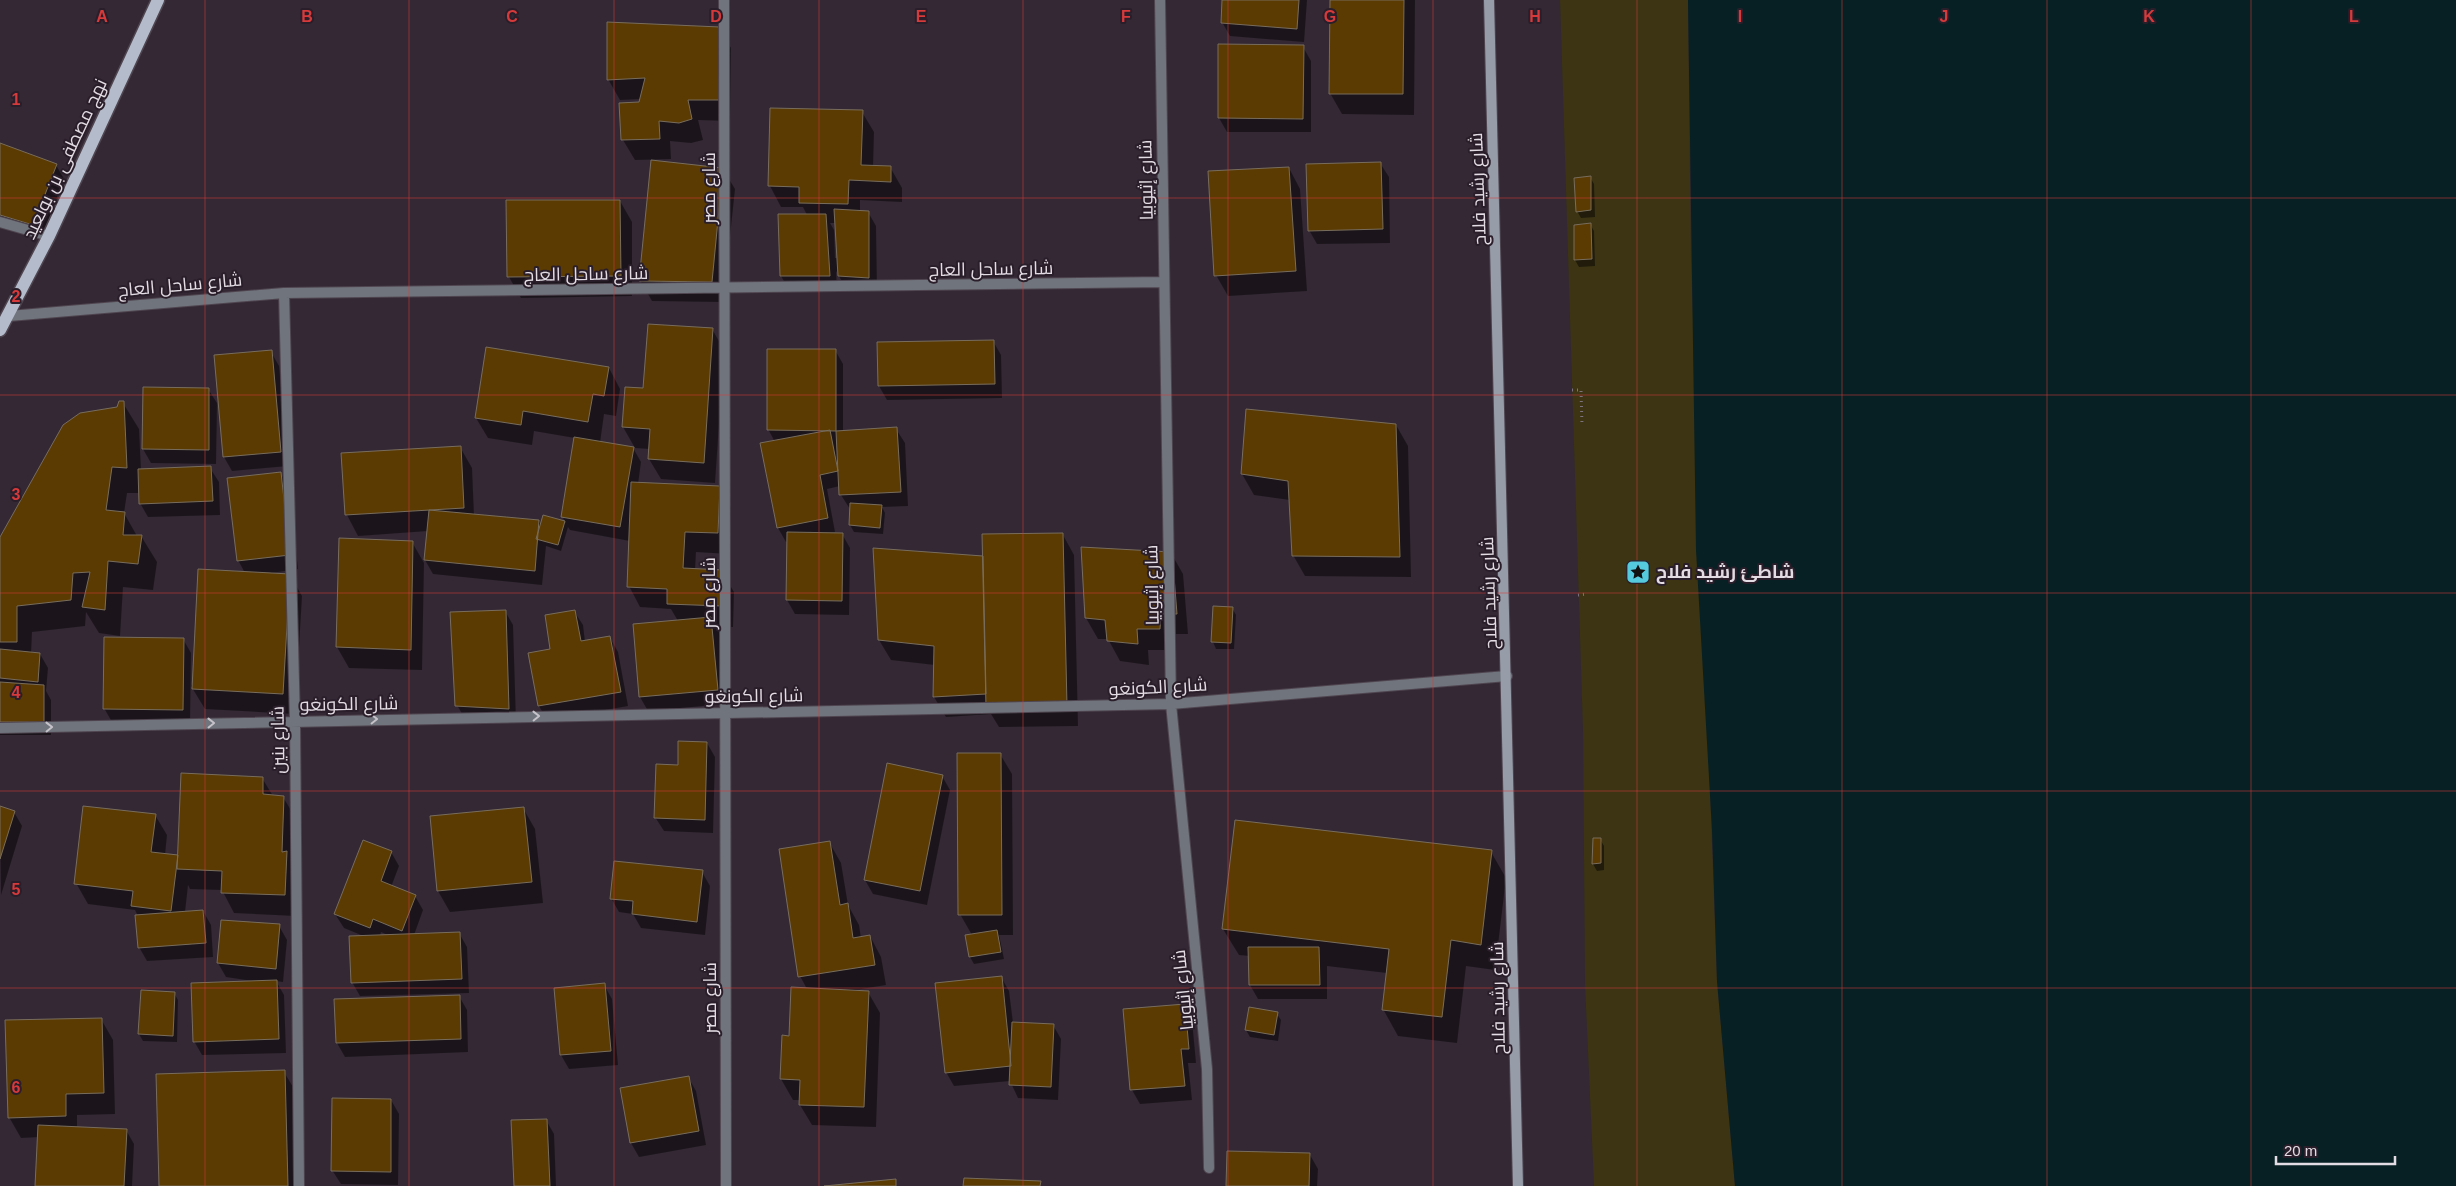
<svg xmlns="http://www.w3.org/2000/svg" width="2456" height="1186" viewBox="0 0 2456 1186" font-family="Arial,Cairo,sans-serif">
<rect width="100%" height="100%" fill="#332834"/>
<path fill="#3c3413" d="M1560,0H1688L1691,260L1717,981L1735,1186H1594L1585,985L1583,732Z"/>
<path fill="#072023" d="M1688,0H2456V1186H1735L1717,981L1712,830L1696,550Z"/>
<path fill="#0007" fill-rule="evenodd" d="M1224,0H1307L1304,42L1230,36L1222,22Z
M1331,0H1415L1414,115L1342,114L1330,93Z
M719,28L731,48L730,121L698,120L703,140L691,143L670,141L671,159L635,160L623,140L641,99L620,100L608,79Z
M1303,47L1311,61V132H1227L1219,118Z
M771,109L862,112L874,132L873,167H890L902,188V202L860,200V212H868L876,226L877,291L847,290L836,271L837,290H789L781,276L807,215L803,207H781L770,186ZM830,223H836L838,258H835L834,230Z
M0,144L56,165L64,179L41,239L0,226Z
M1380,163L1389,177L1390,243L1317,244L1309,230Z
M1289,168L1300,189L1307,291L1228,296L1216,275Z
M723,169L735,189L723,302L652,301L640,280Z
M1590,177L1594,184L1595,217L1581,218L1577,211Z
M620,201L632,222V296L521,298L509,277L508,202Z
M1590,224L1594,231L1595,266L1579,267L1575,260V226Z
M712,329L724,350L715,483L661,479L649,459L650,449L635,448L623,427L644,390Z
M993,341L1001,355L1002,398L887,400L879,386Z
M835,350L843,364V431L896,429L905,443L908,506L882,507L885,513L883,534L854,532L850,525V509L841,495L840,486L827,489L835,532L830,533L842,534L850,548L849,615L795,614L787,600L788,541L786,542L778,528L775,442L768,429Z
M271,352L279,366L288,466L232,471L224,457Z
M609,368L620,389L616,416L604,414L600,443L633,448L641,462L638,484L719,488L731,508L729,554L696,552L695,570L722,572L734,592L733,627L715,626L719,632L725,704L648,711L640,697L678,621L671,609L640,607L629,586L630,541L570,530L568,527L561,551L546,546L542,585L433,574L425,560L428,531L358,536L347,515L343,454L460,447L472,468L474,516L539,521L542,527L544,516L566,523L562,516L575,438L534,431L532,445L488,438L476,418Z
M208,389L217,403L216,464L151,463L143,449Z
M123,403L139,429L141,470L210,468L219,482L220,515L148,517L140,503V493H127L124,513L137,536H141L157,562L153,590L123,587L120,636L99,633L86,612L85,626L32,632L31,654H40L48,668L46,691L51,700V735H0V540Z
M1396,425L1408,446L1411,577L1305,576L1293,555L1290,500L1254,495L1242,474Z
M280,473L289,487L298,569L265,574L290,575L302,596L295,714L205,709L191,686L245,573L238,560Z
M1063,535L1074,555L1078,726L999,727L991,714L946,717L934,697L935,665L891,660L879,640L984,558Z
M412,542L424,563L422,670L349,668L337,647Z
M1171,553L1183,574L1188,634H1172L1171,650H1148L1149,665L1120,661L1108,639H1098L1086,618Z
M1214,608H1232L1236,615L1234,649H1216L1213,642Z
M505,611L513,625L516,722L465,719L457,705Z
M574,611L583,625L585,642L610,638L618,652L628,706L547,720L539,706L530,654L552,650Z
M183,639L191,653L190,724L112,722L104,708Z
M707,743L715,757L713,833L664,831L655,817L679,766Z
M1000,754L1012,774L1013,935H999L1004,959L974,964L970,957L967,936L972,935L960,914Z
M942,776L950,790L927,905L873,894L865,880Z
M262,778L273,796L283,797L295,817L296,916L234,913L222,890L190,889L188,885L185,912L203,911L211,925L213,957L147,961L139,947L138,916L135,910L88,904L76,883L155,815L167,835L165,855L179,856Z
M0,807L14,812L22,826L1,895Z
M523,808L535,829L543,903L450,912L438,891L431,817Z
M1600,839L1604,846V870L1597,871L1593,864L1594,840Z
M829,842L841,863L848,905L859,925L861,938L870,936L881,957L886,985L855,990L868,992L880,1013L876,1127L812,1125L800,1105V1100H793L781,1079L790,1037L807,989L800,976Z
M391,852L399,866L391,887L415,896L423,910L414,935L459,933L467,947L469,993L360,996L352,982L366,937L344,928L335,914ZM381,932L390,936H380Z
M1491,852L1506,878L1495,970L1466,966L1457,1043L1398,1036L1383,1009L1387,973L1327,966V999H1258L1250,985V956L1239,955L1223,929Z
M702,872L710,886L705,935L641,928L633,914L619,912L611,898Z
M279,926L287,940L283,982L276,981L284,995L286,1053L202,1055L194,1041L260,982L226,977L218,963Z
M1001,977L1009,991L1013,1023L1053,1025L1061,1039L1058,1100L1018,1098L1010,1081L954,1086L946,1072Z
M604,985L612,999L618,1065L569,1069L561,1055L555,989Z
M174,993L178,1000L177,1042L143,1041L139,1034Z
M459,996L467,1010L468,1052L345,1057L337,1043Z
M1184,1006L1192,1020L1196,1063H1188L1192,1100L1140,1104L1132,1090L1125,1010Z
M1277,1014L1281,1020L1278,1041L1250,1037L1246,1030Z
M101,1019L113,1040L115,1114L77,1115V1128L126,1130L134,1144L132,1186H36L39,1137L21,1138L9,1117Z
M284,1072L296,1092L299,1186H160Z
M688,1077L696,1091L706,1145L639,1157L631,1143L621,1089Z
M391,1100L399,1114L398,1185L341,1184L332,1170Z
M546,1120L554,1134L556,1186H516Z
M1310,1155L1318,1169L1317,1186H1227Z"/>
<path fill="#5b3b02" stroke="#786d5d" d="M1222,0H1299L1297,29L1221,23Z
M1330,0H1404L1403,94H1329Z
M607,22L720,27L719,100H688L692,119L679,123L659,121L660,139L621,140L619,103L639,102L645,78L607,80Z
M1218,44L1304,45L1303,119L1218,118Z
M770,108L863,110L861,165L891,166V182L849,180L848,204L799,203V187L768,186Z
M0,143L57,164L33,225L0,215Z
M651,160L723,168L712,282L639,281Z
M1381,162L1383,229L1308,231L1306,164Z
M1289,167L1296,271L1214,276L1208,171Z
M1591,176V210L1576,212L1574,178Z
M506,200H620L621,276L507,277Z
M834,209L869,211V278L838,276Z
M778,214H826L830,276H780Z
M1591,223L1592,259L1574,260V225Z
M648,324L713,328L704,463L648,459L650,429L622,427L625,387L643,388Z
M994,340L995,384L878,386L877,342Z
M486,347L609,367L604,396L593,394L588,422L523,411L521,425L475,418Z
M767,349H836V431L767,430Z
M272,350L281,452L223,457L214,355Z
M143,387L209,388V450L142,449Z
M119,401H124L127,468L112,467L106,510L125,512L123,535H142L138,564L108,561L105,610L82,607L90,572L73,573L71,600L17,606V642H0V537L63,425L80,413L117,407Z
M1246,409L1396,424L1400,557L1292,556L1288,481L1241,474Z
M897,427L901,492L839,495L836,431Z
M830,430L838,471L820,475L828,518L777,528L760,443Z
M574,437L634,447L620,527L561,517Z
M461,446L464,508L345,515L341,453Z
M211,466L213,501L139,504L138,469Z
M281,472L290,555L237,561L227,478Z
M631,482L720,486L718,533L685,532L683,568L723,570L722,606L667,604V589L627,587Z
M850,503L882,505L880,528L849,525Z
M429,510L539,520L535,571L424,560Z
M543,515L565,521L558,545L536,539Z
M787,532L843,533L842,601L786,600Z
M1063,533L1067,706L986,707L982,534Z
M339,538L413,541L411,650L336,647Z
M1081,547L1172,552L1177,614H1161L1160,629H1137L1138,644L1107,641L1105,620L1085,618Z
M873,548L983,556L986,694L933,697L934,646L878,640Z
M198,569L290,574L283,694L192,689Z
M1213,606L1233,607L1231,643L1211,642Z
M506,610L509,709L455,706L450,612Z
M575,610L581,641L610,636L621,692L538,706L528,653L550,649L545,615Z
M711,617L718,690L639,697L633,624Z
M104,637L184,638L183,710L103,709Z
M0,649L40,653L38,682L0,678Z
M0,682L44,685V722H0Z
M678,741L707,742L705,820L654,818L656,764L678,765Z
M957,753H1001L1002,915H958Z
M887,763L943,775L920,891L864,880Z
M181,773L263,777V794L284,796L282,852L287,851L285,895L221,893L222,871L177,869Z
M0,806L15,811L0,859Z
M83,806L156,814L151,852L178,855L171,911L131,906L133,891L74,884Z
M524,807L532,882L437,891L430,816Z
M1235,820L1492,850L1481,945L1451,940L1442,1017L1382,1010L1389,949L1222,929Z
M1593,838H1601V863L1592,864Z
M363,840L392,851L381,881L416,895L402,931L373,919L370,928L334,914Z
M830,841L840,905L848,903L853,938L870,935L875,965L798,977L779,849Z
M614,861L703,870L697,922L632,914L633,901L610,899Z
M203,910L206,943L138,948L135,915Z
M221,920L280,924L276,969L217,963Z
M997,930L1001,952L969,957L965,935Z
M460,932L462,979L351,983L349,936Z
M1248,947H1319L1320,985H1249Z
M1002,976L1011,1066L945,1073L935,983Z
M277,980L279,1039L193,1042L191,983Z
M605,983L611,1051L560,1055L554,988Z
M791,987L869,991L864,1107L799,1105L800,1080L780,1079L782,1035L789,1036Z
M141,990L175,992L173,1036L138,1034Z
M460,995L461,1039L336,1043L334,999Z
M1185,1004L1189,1049H1181L1185,1086L1130,1090L1123,1009Z
M1249,1007L1278,1012L1274,1035L1245,1030Z
M102,1018L104,1093L66,1094V1116L8,1118L5,1020Z
M1012,1022L1054,1024L1051,1087L1009,1085Z
M285,1070L288,1186H159L156,1074Z
M689,1076L699,1131L630,1143L620,1088Z
M332,1098L391,1099V1172L331,1171Z
M547,1119L550,1186H514L511,1120Z
M38,1125L127,1129L124,1186H35Z
M1227,1151L1310,1153L1309,1186H1226Z
M964,1178L1041,1181L1040,1186H963Z
M896,1179V1186H824Z"/>
<g fill="none" stroke-linecap="round" stroke-linejoin="round">
<g stroke="#4f4550" stroke-width="12">
<path id="street" d="M724,0L726,1186
M1160,0L1171,704L1207,1069L1209,1168
M0,222L49,236
M284,293L295,721L299,1186
M9,316L284,293L1164,282
M0,728L1171,704L1507,676"/>
</g>
<g stroke="#4f4550" stroke-width="12">
<path id="secondary" d="M1489,0L1518,1186"/>
</g>
<g stroke="#4f4550" stroke-width="15">
<path id="primary" d="M0,330L49,236L158,0"/>
</g>
<path stroke="#7d737e" stroke-width="3" stroke-dasharray="1 4" stroke-linecap="butt" d="M1572,390H1581L1582,425
M1578,595L1587,594"/>
<use href="#street" stroke="#70747c" stroke-width="10"/>
<use href="#secondary" stroke="#969da9" stroke-width="10"/>
<use href="#primary" stroke="#b4bccb" stroke-width="12"/>
</g>
<defs><path id="oneway-chevron" d="M-2-3.5L2.5 0L-2 3.5" fill="none" stroke-width="1.6" stroke-linecap="round" stroke-linejoin="round" transform="scale(1.25)"/></defs>
<g stroke="#c6c2ca">
<use href="#oneway-chevron" transform="translate(536 716) rotate(-1)"/>
<use href="#oneway-chevron" transform="translate(374 719) rotate(-1)"/>
<use href="#oneway-chevron" transform="translate(211 723) rotate(-1)"/>
<use href="#oneway-chevron" transform="translate(49 727) rotate(-1)"/>
</g>
<path fill="none" stroke="#d73a3b" stroke-width="1" stroke-opacity="0.55" d="M205,0V1186M409,0V1186M614,0V1186M819,0V1186M1023,0V1186M1228,0V1186M1433,0V1186M1637,0V1186M1842,0V1186M2047,0V1186M2251,0V1186M0,198H2456M0,395H2456M0,593H2456M0,791H2456M0,988H2456"/>
<defs>
<g id="sight-square" transform="scale(1.25)"><rect x="-9" y="-9" width="18" height="18" rx="4" fill="#55cadf" stroke="#291e2a"/><path d="M0-6L1.8-2.2L6-1.7L2.9 1.2L3.7 5.4L0 3.3L-3.7 5.4L-2.9 1.2L-6-1.7L-1.8-2.2Z" fill="#111"/></g>
</defs>
<g fill-rule="evenodd">
<use href="#sight-square" x="1638" y="572"/>
</g>
<g text-anchor="middle" stroke-width="4" stroke-linejoin="round" paint-order="stroke">
<g font-size="18" fill="#e3dce4" stroke="#291e2a">
<text transform="translate(65 159) rotate(-65)" y="6">نهج مصطفى بن بولعيد</text>
<text transform="translate(1146 180) rotate(-91)" y="6">شارع إثيوبيا</text>
<text transform="translate(709 188) rotate(-90)" y="6">شارع مصر</text>
<text transform="translate(1478 189) rotate(-92)" y="6">شارع رشيد فلاح</text>
<text transform="translate(991 269) rotate(-1)" y="6">شارع ساحل العاج</text>
<text transform="translate(586 274) rotate(-1)" y="6">شارع ساحل العاج</text>
<text transform="translate(180 285) rotate(-5)" y="6">شارع ساحل العاج</text>
<text transform="translate(1152 585) rotate(-91)" y="6">شارع إثيوبيا</text>
<text transform="translate(709 593) rotate(-90)" y="6">شارع مصر</text>
<text transform="translate(1489 593) rotate(-92)" y="6">شارع رشيد فلاح</text>
<text transform="translate(1158 687) rotate(-3)" y="6">شارع الكونغو</text>
<text transform="translate(754 696) rotate(-1)" y="6">شارع الكونغو</text>
<text transform="translate(349 704) rotate(-1)" y="6">شارع الكونغو</text>
<text transform="translate(278 740) rotate(-91)" y="6">شارع بنين</text>
<text transform="translate(1183 990) rotate(-96)" y="6">شارع إثيوبيا</text>
<text transform="translate(710 998) rotate(-90)" y="6">شارع مصر</text>
<text transform="translate(1498 998) rotate(-91)" y="6">شارع رشيد فلاح</text>
</g>
<g font-size="18" font-weight="bold" fill="#e3dce4" stroke="#291e2a" text-anchor="start">
<text x="1656" y="578">شاطئ رشيد فلاح</text>
</g>
</g>
<g font-size="16" text-anchor="middle" font-weight="bold" fill="#d73a3b" stroke="#291e2a" stroke-width="4" stroke-linejoin="round" paint-order="stroke">
<text x="102" y="22">A</text>
<text x="307" y="22">B</text>
<text x="512" y="22">C</text>
<text x="716" y="22">D</text>
<text x="921" y="22">E</text>
<text x="1126" y="22">F</text>
<text x="1330" y="22">G</text>
<text x="1535" y="22">H</text>
<text x="1740" y="22">I</text>
<text x="1944" y="22">J</text>
<text x="2149" y="22">K</text>
<text x="2354" y="22">L</text>
<text x="16" y="105">1</text>
<text x="16" y="302">2</text>
<text x="16" y="500">3</text>
<text x="16" y="698">4</text>
<text x="16" y="895">5</text>
<text x="16" y="1093">6</text>
</g>
<path d="M2276 1156v8h119v-8" fill="none" stroke="#e3dce4" stroke-width="2.5"/>
<text x="2284" y="1156" font-size="15" fill="#e3dce4" stroke="#291e2a" stroke-width="4" paint-order="stroke">20 m</text>
</svg>
